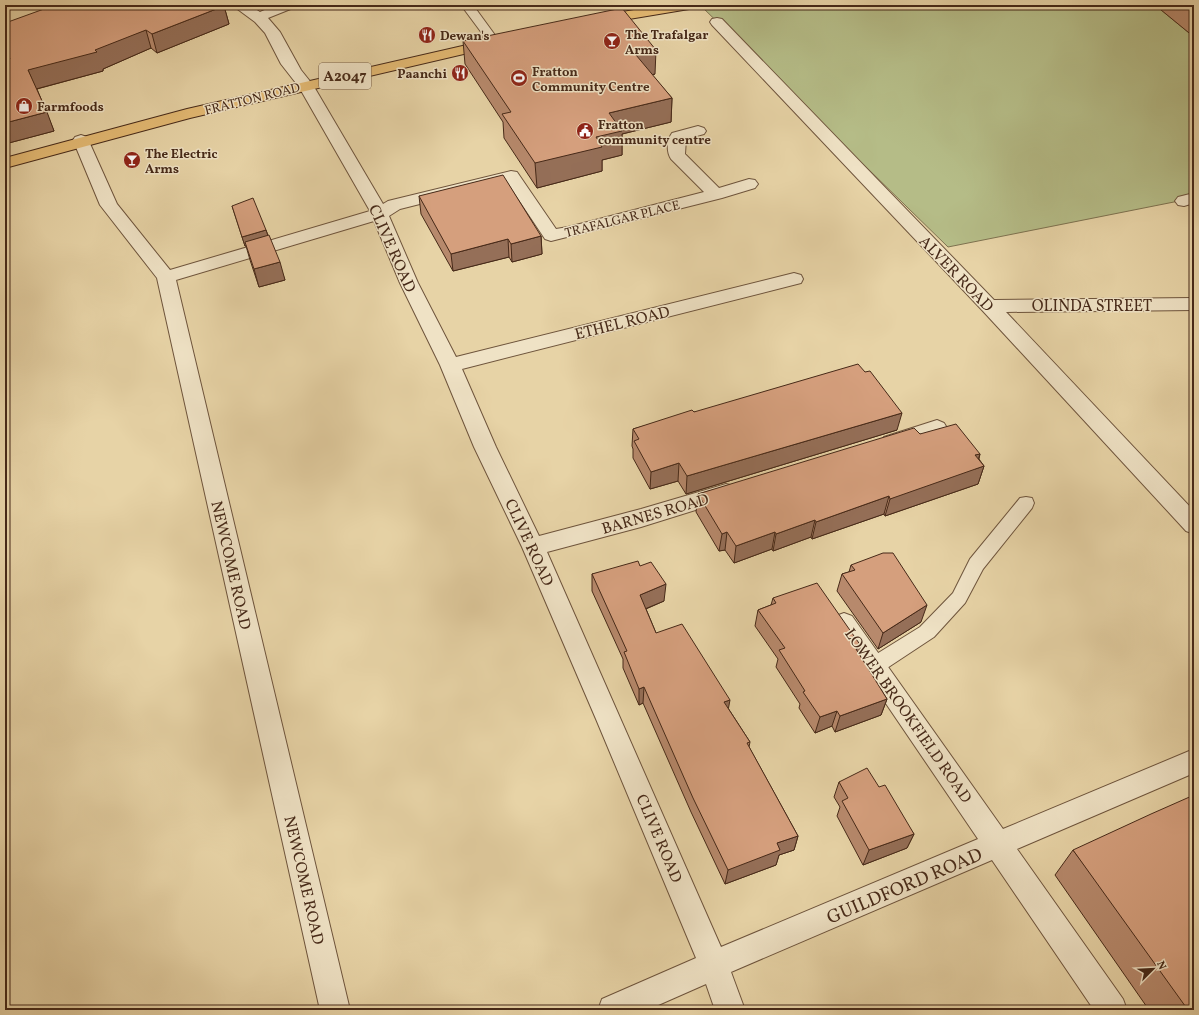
<svg xmlns="http://www.w3.org/2000/svg" width="1199" height="1015" viewBox="0 0 1199 1015" font-family="Vollkorn,serif">
<rect width="100%" height="100%" fill="#e7d3a6"/>
<filter id="stains"><feTurbulence type="fractalNoise" baseFrequency=".005" numOctaves="4"/><feColorMatrix values="0 0 0 0 .2 0 0 0 0 .09 0 0 0 0 .02 0 0 0 .5 -.17"/></filter>
<radialGradient id="worn" r=".72"><stop offset=".6" stop-color="#630" stop-opacity="0"/><stop offset="1" stop-color="#630" stop-opacity=".3"/></radialGradient>
<path fill="#b5bc87" stroke="#7e7250" d="M700,5H1155L1194,37V198L948,247Z"/>
<g fill="none" stroke-linecap="round" stroke-linejoin="round">
<g stroke="#6e543c" stroke-width="2">
<path id="service" d="M461,5H473L500,42L498,44H490Z
M1026,497L1032,498L1034,503L1032,508L983,569L965,603L934,637L881,672L874,674L867,672L865,666L867,660L920,627L953,593L970,559L1020,498Z"/>
</g>
<g stroke="#6e543c" stroke-width="2">
<path id="minor" d="M232,5H249L260,12L276,5H295L293,8L268,18L280,32L301,70L313,85L383,204L388,201L511,171L517,172L556,229L568,227L704,192L671,159C666,151 667,140 672,133L698,126L704,128L706,131L704,134L686,139L685,154L719,188L749,179L755,180L758,184L755,188L722,198L551,241L545,239L507,182L400,209L389,216L418,283L456,357L794,273L801,275L803,279L801,283L462,369L496,447L539,536L641,509L726,484L734,486L737,492L734,498L641,527L547,552L721,947L978,839L836,630L832,623L836,616L844,613L852,616L1003,829L1194,749V773L1017,849L1123,999L1127,1010H1094L992,860L731,972L745,1010H715L706,984L647,1010H598L602,999L696,958L596,719L522,547L474,447L440,365L400,283L374,221L176,280L350,1010H320L157,278L100,205L73,140L75,137L81,135L87,137L117,204L170,270L370,211L299,87L281,64L265,33L255,22Z
M717,18L722,19L994,300L1194,298V310L1006,312L1194,511V534L1186,531L982,310L712,25L710,22L712,19Z
M1194,193V203L1184,206L1178,205L1175,201L1178,197Z
M937,420L944,423L947,428L944,433L891,450L884,447L881,442L884,437Z"/>
</g>
<g stroke="#462918" stroke-width="2">
<path id="primary" d="M663,5H696L694,8L689,9L599,24L594,23L592,20L594,17L599,16Z
M493,39L498,40L500,43L498,46L190,118L5,168V158L187,109Z"/>
</g>
<use href="#service" fill="#efe2c5" fill-rule="evenodd"/>
<use href="#minor" fill="#efe2c5" fill-rule="evenodd"/>
<use href="#primary" fill="#e4ba73" fill-rule="evenodd"/>
</g>
<path fill="#b7896c" stroke="#462918" d="M1155,5H1194V37Z
M224,6L229,24L157,53L151,48L103,69V71L37,89L54,131L5,144V60Z
M463,41L655,74L652,75L672,98L671,122L622,134V155L602,160V171L537,188L504,138L503,122L465,64Z
M419,196L541,236L542,254L512,262L509,257L453,271L421,214Z
M232,206L266,230L285,280L259,287L250,260L246,246H245Z
M694,412L897,430L686,494L678,481L650,489L633,458V449L632,446L633,429Z
M920,434L980,454L979,459L984,466L978,484L885,516L884,514L812,539L811,537L773,551L772,549L734,563L725,550L719,551L696,512L698,494Z
M851,565L921,622L878,649L837,591L842,574L849,572Z
M640,566L664,601L646,609L656,633L728,708L750,742L749,747L798,836L794,850L779,855L776,865L725,884L691,812L643,703L639,705L623,668V659L592,591V574Z
M773,598L861,646L859,654L887,699L881,715L835,732L832,726L815,733L799,708L800,704L776,667L778,659L755,626L758,610L771,605Z
M839,782L879,787L914,834L907,848L863,865L837,816L840,807L834,797Z
M1073,850L1194,1010H1149L1055,875Z"/>
<path fill="#956f58" stroke="#462918" d="M224,6L229,24L157,53L152,34Z
M146,30L151,48L103,69V71L36,89L28,70Z
M656,50L655,74L635,78L636,55Z
M672,98L671,122L622,134V155L602,160V171L537,188L535,163L596,137L609,113Z
M47,112L54,131L5,144V123Z
M266,230L269,239L245,246L242,237Z
M541,236L542,254L512,262L511,244Z
M508,239L509,257L453,271L451,254Z
M280,262L285,280L259,287L254,269Z
M902,413L897,430L686,494L687,476Z
M980,454L975,469L984,466L978,484L885,516L890,499L975,455Z
M679,463L678,481L650,489L651,472Z
M889,496L884,514L812,539L816,522Z
M815,520L811,537L773,551L776,534Z
M727,532L725,550L719,551L722,534Z
M775,532L772,549L734,563L736,546Z
M666,584L664,601L640,611V595Z
M927,605L921,622L878,649L883,633Z
M861,646L856,663V649Z
M644,687L643,703L639,705V689Z
M887,699L881,715L835,732L840,716Z
M730,700L727,716L724,702Z
M837,711L832,726L815,733L820,717Z
M914,834L907,848L863,865L869,850Z
M798,836L794,850L779,855L776,865L725,884L728,870L777,843Z"/>
<path fill="#d59f7d" stroke="#462918" d="M55,5H223L224,6L152,34L146,30L95,50L97,52L28,70L47,112L5,123V60L10,59L5,48V26L9,25L8,22Z
M622,8L656,50L636,55L672,98L609,113L622,131L596,137L602,147L535,163L502,114L511,112L463,41Z
M503,175L541,236L511,244L508,239L451,254L419,196Z
M253,198L266,230L242,237L232,206Z
M269,235L280,262L254,269L245,242Z
M858,364L865,372L870,371L902,413L687,476L679,463L651,472L634,441L639,439L633,429L692,410L694,412Z
M956,424L980,454L975,455L984,466L890,499L889,496L816,522L815,520L776,534L775,532L736,546L727,532L722,534L698,494L914,428L920,434Z
M883,553H893L927,605L883,633L842,574L855,570L851,565Z
M638,561L640,566L651,562L666,584L640,595L656,633L682,624L730,700L724,702L750,742L747,743L798,836L777,843L780,850L728,870L693,798L644,687L639,689L624,652L627,651L592,574Z
M817,583L861,646L856,649L887,699L840,716L837,711L820,717L803,692L805,691L779,650L785,648L758,610L776,603L773,598Z
M867,768L879,787L885,785L914,834L869,850L842,801L848,798L839,782Z
M1194,795V1010H1188L1073,850L1151,814Z"/>
<defs>
<g id="restaurant-disc" transform="scale(0.9)"><circle r="9.5" fill="#8f2418" stroke="#efe2c5"/><path d="M-5-6h1v4h1v-4h1v4h1v-4h1v5L-1.5 .5V6h-2V.5L-5-1ZM5-6V6H3V1.5H1.5Q1.5-4 5-6Z" fill="#fff"/></g>
<g id="bar-disc" transform="scale(0.9)"><circle r="9.5" fill="#8f2418" stroke="#efe2c5"/><path d="M-6-5H6L.8 .8V4.5H3.5V6h-7V4.5H-.8V.8Z" fill="#fff"/></g>
<g id="stadium-disc" transform="scale(0.9)"><circle r="9.5" fill="#8f2418" stroke="#efe2c5"/><path d="M0-5a6.5 5 0 1 0 0 10a6.5 5 0 1 0 0-10ZM-3.5-1.8h7v3.6h-7Z" fill="#fff"/></g>
<g id="shop-disc" transform="scale(0.9)"><circle r="9.5" fill="#8f2418" stroke="#efe2c5"/><path d="M-5-2.5h2.3a2.7 3.5 0 0 1 5.4 0H5L5.5 6h-11ZM-1.5-2.5h3a1.5 2.3 0 0 0-3 0Z" fill="#fff"/></g>
<g id="civic-disc" transform="scale(0.9)"><circle r="9.5" fill="#8f2418" stroke="#efe2c5"/><path d="M-.6-6.5H3V-4.5H.6V-3L4-1V1h2V6H-6V1h2V-1L-.6-3ZM-1.2 2.5V6h2.4V2.5Z" fill="#fff"/></g>
</defs>
<g fill-rule="evenodd">
<use href="#restaurant-disc" x="427" y="35"/>
<use href="#bar-disc" x="612" y="41"/>
<use href="#restaurant-disc" x="460" y="73"/>
<use href="#stadium-disc" x="519" y="78"/>
<use href="#shop-disc" x="24" y="106"/>
<use href="#civic-disc" x="585" y="131"/>
<use href="#bar-disc" x="132" y="160"/>
</g>
<g text-anchor="middle" stroke-width="3" stroke-linejoin="round" paint-order="stroke">
<g font-size="13" font-weight="bold" fill="#462918" stroke="#efe2c5" text-anchor="start">
<text x="625" y="39">The Trafalgar<tspan x="625" dy="15">Arms</tspan></text>
<text x="440" y="40">Dewan's</text>
<text x="532" y="76">Fratton<tspan x="532" dy="15">Community Centre</tspan></text>
<text x="447" y="78" text-anchor="end">Paanchi</text>
<text x="37" y="111">Farmfoods</text>
<text x="598" y="129">Fratton<tspan x="598" dy="15">community centre</tspan></text>
<text x="145" y="158">The Electric<tspan x="145" dy="15">Arms</tspan></text>
</g>
<g font-size="13" fill="#462918" stroke="#efe2c5">
<text transform="translate(252 98) rotate(-14)" y="5">FRATTON ROAD</text>
<text transform="translate(622 218) rotate(-14)" y="5">TRAFALGAR PLACE</text>
</g>
<rect fill="#efe2c5" stroke="#79604c" stroke-width="1" x="319" y="63" width="52" height="26" rx="3"/>
<g font-size="15" font-weight="bold" fill="#462918">
<text x="345" y="81">A2047</text>
</g>
<g font-size="16" fill="#462918" stroke="#efe2c5">
<text transform="translate(393 248) rotate(66)" y="6">CLIVE ROAD</text>
<text transform="translate(957 273) rotate(46)" y="6">ALVER ROAD</text>
<text x="1092" y="311">OLINDA STREET</text>
<text transform="translate(622 322) rotate(-14)" y="6">ETHEL ROAD</text>
<text transform="translate(655 513) rotate(-16)" y="6">BARNES ROAD</text>
<text transform="translate(530 542) rotate(65)" y="6">CLIVE ROAD</text>
<text transform="translate(232 565) rotate(77)" y="6">NEWCOME ROAD</text>
<text transform="translate(909 715) rotate(55)" y="6">LOWER BROOKFIELD ROAD</text>
<text transform="translate(660 838) rotate(67)" y="6">CLIVE ROAD</text>
<text transform="translate(305 880) rotate(77)" y="6">NEWCOME ROAD</text>
</g>
<g font-size="19" fill="#462918" stroke="#efe2c5">
<text transform="translate(904 885) rotate(-23)" y="7">GUILDFORD ROAD</text>
</g>
</g>
<rect width="1199" height="1015" fill="none" stroke="#e7d3a6" stroke-width="20"/>
<rect x="6" y="6" width="1187" height="1003" fill="none" stroke="#462918" stroke-width="2"/>
<rect x="10" y="10" width="1179" height="995" fill="none" stroke="#462918"/>
<g transform="translate(1153 969) rotate(66)" stroke="#efe2c5" stroke-width="3" paint-order="stroke">
<path d="M0-3L7 15L0 10L-7 15Z" fill="#462918"/>
<text y="-6" font-size="11" font-weight="bold" text-anchor="middle" fill="#462918">N</text>
</g>
<rect width="100%" height="100%" filter="url(#stains)"/>
<rect width="100%" height="100%" fill="url(#worn)"/>
</svg>
